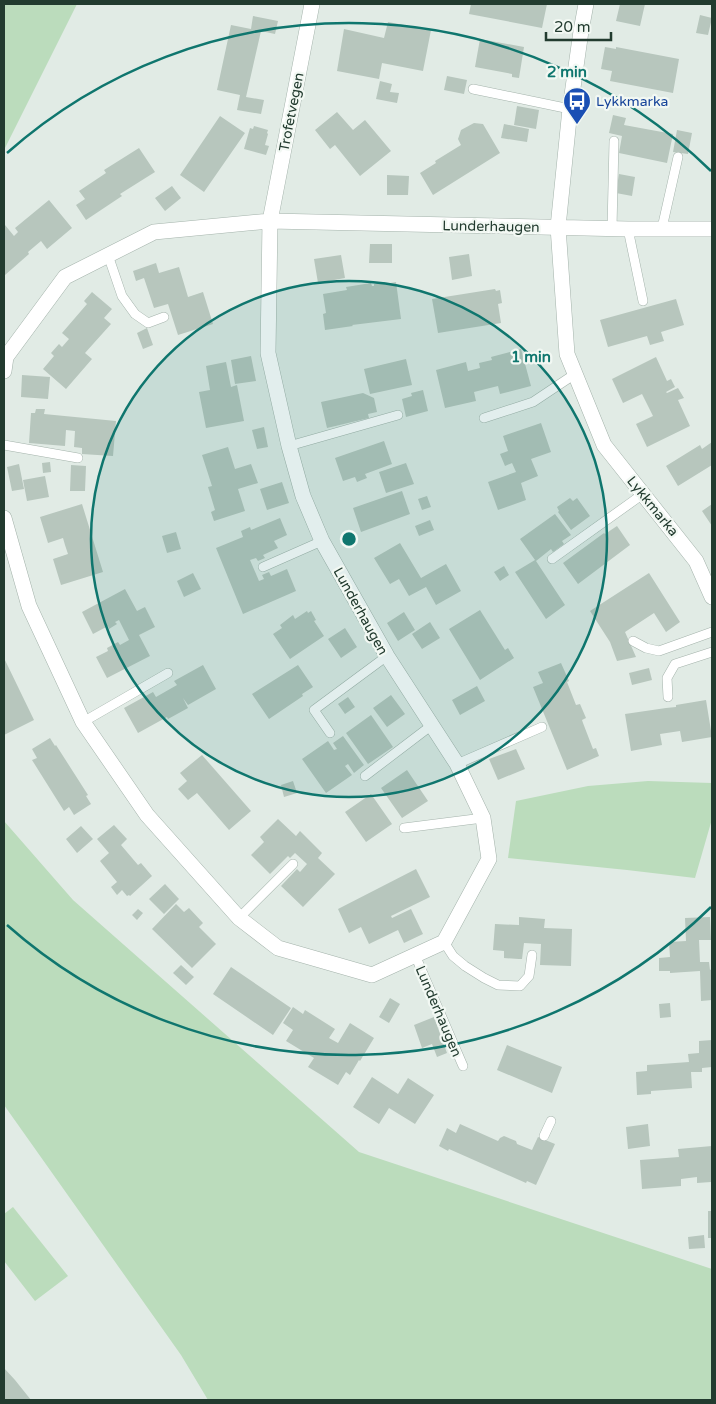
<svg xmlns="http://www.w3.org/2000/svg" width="716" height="1404" viewBox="0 0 716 1404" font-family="'Varela Round',sans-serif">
<rect width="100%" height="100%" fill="#e1ebe5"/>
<path fill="#bbdcbc" d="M4,4H77L4,150Z
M648,781L712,783V819L695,878L627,870L508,858L516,801L588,786Z
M4,821L73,900L359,1152L712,1269V1400H208L181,1355L4,1105Z
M13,1207L68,1276L35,1301L4,1261V1214Z"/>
<path fill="#b7c6bd" d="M471,4H547L542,28L469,14Z
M620,4H645L640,26L616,21Z
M700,15L712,18L708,35L696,33Z
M253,16L278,21L275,34L261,31L246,97L264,100L261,114L237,110L240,95L217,90L231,25L251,29Z
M388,22L431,30L423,71L382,63L379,79L337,71L344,29L384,38Z
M480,39L524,47L519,78L512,77V74L475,67Z
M605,47L616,49V47L679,59L673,93L610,81L612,71L601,69Z
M447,76L467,80L464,94L444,90Z
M380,81L392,84L390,92L399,93L397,103L376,99Z
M517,106L539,110L536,129L514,125Z
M337,112L353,130L365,120L391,151L360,176L335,145L330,149L315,130Z
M613,115L626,118L624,125L673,134L667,163L619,153L622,136L609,133Z
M220,116L245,133L204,192L180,175Z
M474,123L483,124L500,153L433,195L420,173L436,163L435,161L461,145L458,139L461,130Z
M504,124L529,129L527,142L501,138Z
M254,126L268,130L267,133L268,134L265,145L269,146L266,155L244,149L250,128L253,129Z
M677,130L692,133L688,154L673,152Z
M139,148L155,172L120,194L122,196L86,220L76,205L85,199L79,191L106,173L104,170Z
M619,174L635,177L632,196L616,193Z
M387,175L409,176L408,195H387Z
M172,186L181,198L165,211L155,198Z
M49,200L72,228L47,249L41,241L28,252L29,254L5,275L4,226L5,225L14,236L18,232L15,228Z
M370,244H392V263H369Z
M469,254L472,276L452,280L449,257Z
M341,255L345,278L318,283L314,259Z
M156,263L159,273L179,267L188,297L203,292L213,324L178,335L168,304L154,308L144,278L136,281L133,271Z
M385,282V284L396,282L401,319L352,325L353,326L325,330L323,314L326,313L323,294L347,290L346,287L371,283L372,286H374V284Z
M495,289L496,291L500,290L502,303L498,304L501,323L438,333L432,299Z
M92,292L112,309L104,318L111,324L85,353L92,359L66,389L43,369L54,356L51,353L59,344L62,347L69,339L62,333L87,304L84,301Z
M676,299L684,325L661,332L664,341L650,345L647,336L608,347L600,320Z
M147,328L153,345L143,349L137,333Z
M521,349L531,386L500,394L498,386L474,392L476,401L445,408L436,370L466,362L468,371L480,368L479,363L492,360L491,357Z
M251,356L256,381L235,384L231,360Z
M656,357L667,381L671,379L675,387L666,392L667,393L678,388L684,398L678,400L690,426L647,447L636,424L653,416L642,394L623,403L612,379Z
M406,359L412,385L370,394L364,369Z
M226,362L231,387L237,385L244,421L206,428L199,392L210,390L206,366Z
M22,375L50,377L48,399L21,397Z
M423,390L428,411L406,417L402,399L412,396L411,393Z
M363,393L374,398L377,412L368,414L369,418L327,428L321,402Z
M36,409H45L44,414L116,421L113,456L82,454V448L74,447L75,431L66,430L65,446L29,443L31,413H35Z
M541,423L551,452L531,459L538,476L521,483L526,500L498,510L488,482L516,472L512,463L505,466L500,454L508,451L503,436Z
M264,427L268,447L257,449L252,430Z
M384,441L392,464L365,474L367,478L357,482L355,477L343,481L335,458Z
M712,442V465L678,486L666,466L700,445L702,449Z
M228,447L235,469L251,464L258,483L238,489L245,511L214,521L211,512L215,510L208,487L212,486L202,455Z
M50,462L51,472L43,473L42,463Z
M406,463L414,484L386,493L379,472Z
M19,464L24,489L12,491L7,467Z
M71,465L86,466L85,491H70Z
M45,476L49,497L27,501L23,480Z
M282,482L289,503L267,510L260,489Z
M402,491L410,514L361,532L353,508Z
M427,496L431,507L422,510L418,499Z
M570,498L573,501L577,498L590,516L571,530L558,512L559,511L557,507Z
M82,504L103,572L61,585L53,559L68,554L65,545L63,538L48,543L40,517Z
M712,504V526L702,511Z
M555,514L571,535L562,541L564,544L553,552L551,549L536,561L565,605L546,619L515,572L535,560L520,539Z
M280,518L287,535L274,541L278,548L263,555L265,558L258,561L256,558L250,560L259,581L264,579L262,575L269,572L271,576L287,569L296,591L243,614L216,548L243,537L241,531L250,527L251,530Z
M430,520L434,530L419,536L415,526Z
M617,526L630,545L578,584L563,563L604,533L605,534Z
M176,532L181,549L167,553L162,536Z
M400,543L421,578L446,564L461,591L436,605L426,587L409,596L399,579L390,584L374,558Z
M504,566L509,575L500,581L494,572Z
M193,573L201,589L184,597L177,581Z
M649,573L680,622L666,632L654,613L625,632L636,657L617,661L610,642L590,611Z
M125,589L137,611L145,607L155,627L139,635L150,656L107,678L96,657L108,651L107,648L118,642L120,645L129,640L119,620L115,622L117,624L109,629L108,626L93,634L82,612Z
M480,610L505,650L508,648L514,658L480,680L449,629Z
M307,611L308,613L311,611L316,620L314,621L324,636L290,659L273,634L282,628L280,625L293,615L295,619Z
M404,612L415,630L398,641L387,623Z
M430,622L440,638L422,649L412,634Z
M345,628L357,647L341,658L328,639Z
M4,658L34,720L4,735Z
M561,663L569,681L567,682L576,705L580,704L586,718L582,720L583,723L593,749L596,748L599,756L567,770L533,687L543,683L538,672Z
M203,665L216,689L188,705L183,698L188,708L168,719L167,717L138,733L124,708L153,692L156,697L177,685L174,681Z
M298,665L313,687L302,694L303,696L269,719L252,694Z
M649,668L652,680L632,685L629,673Z
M477,686L485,701L460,715L452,700Z
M391,695L405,714L387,727L373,708Z
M348,697L355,707L345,714L338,704Z
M706,700L712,737L682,742L680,731L660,734L662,745L631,751L625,714L666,708L676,707V705Z
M371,715L393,747L368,764L346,733Z
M343,736L364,765L354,773L348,764L345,766L352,775L326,793L302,759L328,741L334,750L337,749L333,743Z
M50,738L55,746L56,745L88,795L86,796L91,804L74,815L69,807L64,811L32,760L37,758L32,749Z
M516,749L525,769L498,780L489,759Z
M202,755L251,811L229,830L197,793L188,800L178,789L187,781L180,773Z
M407,770L428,801L402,818L381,788Z
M293,781L297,793L284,797L281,785Z
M371,794L392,824L366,842L345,812Z
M278,819L296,836L300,831L322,853L318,858L335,874L303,907L281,886L297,869L300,872L307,864L295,853L290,858L288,856L270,874L251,855L264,842L260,837Z
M114,825L127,839L121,845L138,865L141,863L152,876L130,896L129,895L127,896L122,890L117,895L111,887L117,882L100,861L109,853L97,839Z
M81,826L93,839L77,853L66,839Z
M416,869L430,897L391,916L392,918L411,909L423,934L404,943L398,930L369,944L361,927L349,933L338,909Z
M165,884L179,899L164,914L149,899Z
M176,904L184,912L189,908L203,923L199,927L216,944L192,968L152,929Z
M138,909L143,913L137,920L132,915Z
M519,917L545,919L544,928L572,929L571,966L540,965L541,944L524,943L522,959H519L504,958V951L493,950L495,924L519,925Z
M710,917L711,940H699L700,962H709L710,970L712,969V1000L701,1001L700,971L670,973V971H659V958L670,957L669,942L686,941L685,918Z
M181,965L194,977L186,985L173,973Z
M231,967L291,1008L273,1035L213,994Z
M390,998L400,1004L389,1023L379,1017Z
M670,1003L671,1017L660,1018L659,1004Z
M293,1007L303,1014L305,1010L335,1029L329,1038L338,1043L350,1023L374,1038L360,1061L359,1060L350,1075L346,1072L338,1085L308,1067L314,1058L286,1041L293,1030L283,1023Z
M434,1017L447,1053L437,1057L432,1044L422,1048L414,1025Z
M712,1040V1067L702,1068V1072H691L692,1088L651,1091V1094L637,1095L636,1072L647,1071V1065L689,1062L688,1054L699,1053V1041Z
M507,1045L562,1067L552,1093L497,1070Z
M372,1077L398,1094L408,1078L434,1095L415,1124L389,1108L379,1124L353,1107Z
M460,1124L498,1141L500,1138L504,1136L516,1141L517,1144L532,1150L538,1137L555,1144L536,1185L527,1181L526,1183L449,1149L448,1151L439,1146L447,1128L456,1133Z
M648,1124L650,1146L628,1149L626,1127Z
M712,1146L711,1182L697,1183V1177L681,1179V1186L642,1189L640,1160L679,1157L678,1149Z
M708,1211H712V1238H708Z
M704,1235L705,1248L689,1249L688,1237Z
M4,1368L15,1380L31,1400H4Z"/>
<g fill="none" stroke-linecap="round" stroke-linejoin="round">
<g stroke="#a4b3ab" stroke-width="10">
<path id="lane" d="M473,89L570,109
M612,228L614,141
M662,228L678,157
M628,229L643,301
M108,255L122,296L135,314L148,323L164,317
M484,418L533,402L575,374
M4,445L78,458
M289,446L398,415
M552,559L643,494
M263,567L322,541
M633,641L646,648L659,651L712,632
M668,697L667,678L675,664L712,652
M83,722L168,673
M330,733L314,710L387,656
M457,764L542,727
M365,776L432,725
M404,828L483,818
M239,918L293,864
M444,942L453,956L465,966L484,978L498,985L520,986L529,976L532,955
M415,955L463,1066
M544,1136L551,1121"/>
</g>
<g stroke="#a4b3ab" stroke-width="16">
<path id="street" d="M586,4L581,31L570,109L558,227L567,354L604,445L696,561L712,597
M4,371L6,357L65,277L154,232L270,221L628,229H712
M4,518L29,606L83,722L147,815L239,918L278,948L372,975L444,942L489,859L483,818L457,764L387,656L322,541L303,496L289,446L268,353L270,221L312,4"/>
</g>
<use href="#lane" stroke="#fff" stroke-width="9"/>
<use href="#street" stroke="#fff" stroke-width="15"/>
</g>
<circle cx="349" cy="539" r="258" fill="#0f766e" fill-opacity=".12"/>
<g fill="none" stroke="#0f766e" stroke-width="2.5">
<circle cx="349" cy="539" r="258"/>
<path d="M711 907A516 516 0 0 1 7 925M7 153A516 516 0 0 1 711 171"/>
</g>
<defs>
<g id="bus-pin" transform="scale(1.4375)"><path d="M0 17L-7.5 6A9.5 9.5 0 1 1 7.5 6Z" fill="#1a4fb4" stroke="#f2f8f3"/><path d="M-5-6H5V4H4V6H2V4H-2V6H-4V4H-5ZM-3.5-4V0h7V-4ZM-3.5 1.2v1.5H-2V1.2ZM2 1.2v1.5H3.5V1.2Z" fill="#fff"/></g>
</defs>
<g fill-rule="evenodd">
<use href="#bus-pin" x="577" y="101"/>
</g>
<g text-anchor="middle" stroke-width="4.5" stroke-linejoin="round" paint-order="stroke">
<g font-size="14" fill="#164399" stroke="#f2f8f3" text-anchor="start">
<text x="596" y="106">Lykkmarka</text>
</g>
<g font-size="14" fill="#223b2f" stroke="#f2f8f3">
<text transform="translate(291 112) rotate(-79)" y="5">Trofetvegen</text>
<text transform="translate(491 226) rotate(1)" y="5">Lunderhaugen</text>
<text transform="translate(653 506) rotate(51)" y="5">Lykkmarka</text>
<text transform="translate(361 611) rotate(61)" y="5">Lunderhaugen</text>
<text transform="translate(439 1011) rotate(67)" y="5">Lunderhaugen</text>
</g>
</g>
<circle cx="349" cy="539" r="8" fill="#0f766e" stroke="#f2f8f3" stroke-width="2.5"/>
<g font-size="15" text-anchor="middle" font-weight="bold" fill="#0f766e" stroke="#f2f8f3" stroke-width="4.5" stroke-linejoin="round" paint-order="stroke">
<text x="567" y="77">2 min</text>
<text x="531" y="362">1 min</text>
</g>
<rect width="716" height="1404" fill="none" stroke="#223b2f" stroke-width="10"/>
<path d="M546 32v8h65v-8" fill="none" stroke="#223b2f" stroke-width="2.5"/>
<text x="554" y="32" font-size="15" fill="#223b2f" stroke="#f2f8f3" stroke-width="4" paint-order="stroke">20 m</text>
</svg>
